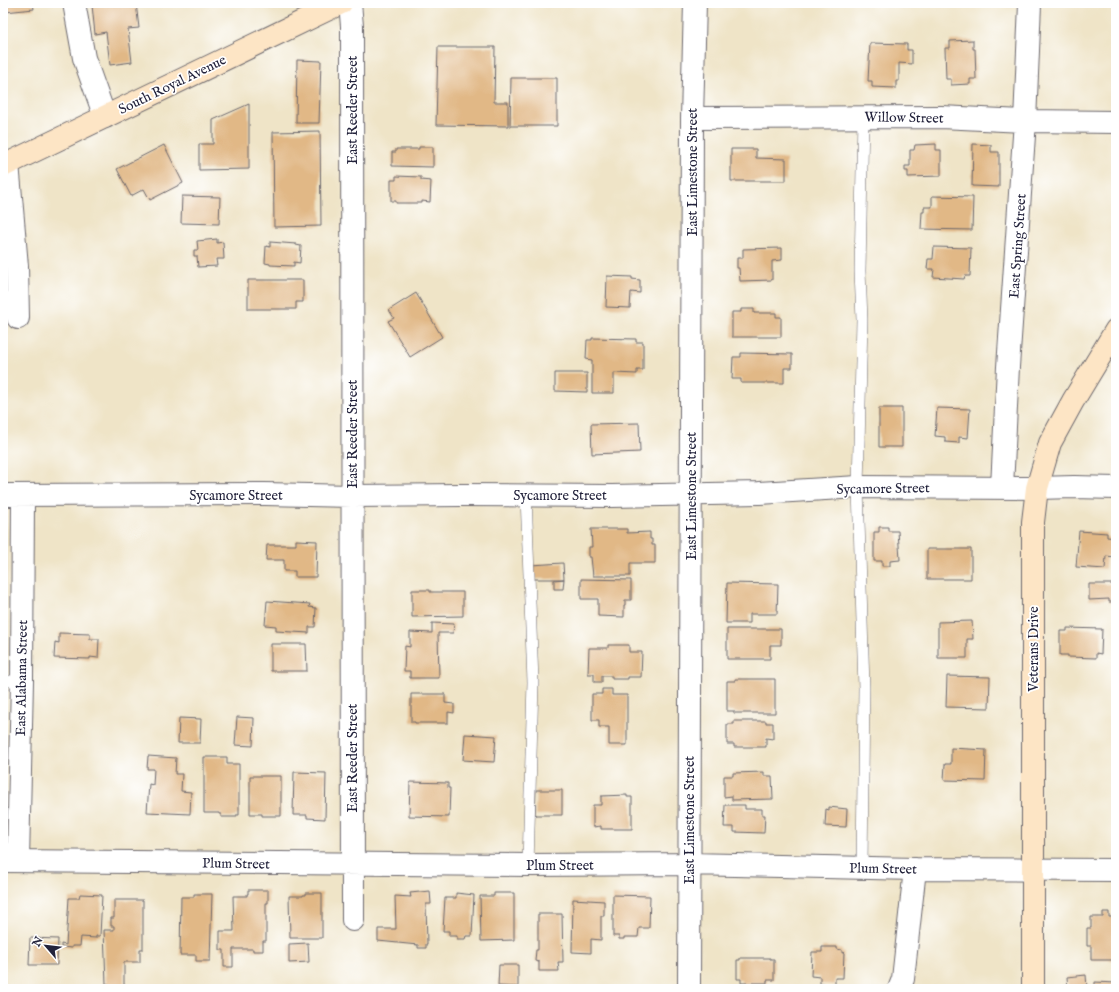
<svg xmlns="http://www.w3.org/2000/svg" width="1119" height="992" viewBox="0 0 1119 992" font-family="'IM FELL English',serif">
<rect width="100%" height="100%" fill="#fff"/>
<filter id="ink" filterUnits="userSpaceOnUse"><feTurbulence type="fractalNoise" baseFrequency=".025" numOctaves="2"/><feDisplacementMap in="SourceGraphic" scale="8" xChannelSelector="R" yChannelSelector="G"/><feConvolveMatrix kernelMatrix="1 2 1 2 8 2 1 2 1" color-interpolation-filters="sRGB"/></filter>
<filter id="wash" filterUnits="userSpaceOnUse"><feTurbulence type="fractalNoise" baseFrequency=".012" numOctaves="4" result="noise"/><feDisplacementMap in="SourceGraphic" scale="16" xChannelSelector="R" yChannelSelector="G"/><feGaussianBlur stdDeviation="0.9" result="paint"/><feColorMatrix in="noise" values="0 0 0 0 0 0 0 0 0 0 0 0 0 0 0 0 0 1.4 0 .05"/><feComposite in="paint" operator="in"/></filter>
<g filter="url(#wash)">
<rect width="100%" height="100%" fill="#efe4c7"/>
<g id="blocks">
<path fill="#e1b886" d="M4,3H33L34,9L5,12Z
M111,3H136L139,28L128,29L132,62L110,65L106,32L95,34L92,5Z
M973,40V49H975L976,79H970V84L951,85V79H946L945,48H950V41Z
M870,43L907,44V50H912V64L899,63V81H896V88L872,87V81H868Z
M438,47H495L494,102H508V126L436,125Z
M297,60L321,61L319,123H296Z
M511,78H557V126H510Z
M249,104V169L199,170V144H213V120Z
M320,131L321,226L274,227L273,132Z
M936,144V150H941V176L908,177V171H905V166H910V150H914L915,145Z
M973,144L991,145V152H999V187L972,186Z
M164,145L183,183L150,200L144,189L131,196L117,169Z
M419,147H433V167L392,166V152H396V149H419Z
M731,149H756V158L786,159V181H731Z
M396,176L421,177V180L431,181L430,202L422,201V203H396V201H391V180H396Z
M182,196L220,197L219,224L181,223Z
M932,196L973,197L972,230L921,229L922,212H924V207H932Z
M217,239V243L223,242L224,259H216L217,266L198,267L197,256H194V250H198L197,241Z
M270,242L296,244V245L301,246L300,263L294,262V266L270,265V264L265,263L266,246L270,247Z
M934,247L971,248L970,276H965L964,279L933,277L934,269H927L928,259H933Z
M782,248V260L772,261V280L740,281L739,268H737V258H743V249Z
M607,276L632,277V279L640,280V293L631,292L630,308L606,307Z
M248,280H303V302H296V309H248Z
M416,293L442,337L410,357L388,321L394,318L389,310Z
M741,309H754V313H776V317H781V337H732V312H741Z
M592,338L636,339V342H643V370H637V374L614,373V393H592V360L586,359L587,340H592Z
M741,353L792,354V368H784V383H741V379H732L733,357H741Z
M555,373H587V392L555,391Z
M879,408H902V447H879Z
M937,408L970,409L968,438L959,437V443L945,442V437L935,436Z
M639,423L640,452L592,454L591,424Z
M879,527H888V531H898L900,560L890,561V566H882V561H874V532H879Z
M591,529H627V533L650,532V539H652V545H655V563H630V576H593L591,557H589V547H592Z
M1079,531L1107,533V537L1116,538L1115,557L1106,556L1105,569L1076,567Z
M296,540L317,541L316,577H295V571H284V560H266L267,545H296Z
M927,549H971V579H927Z
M563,563L564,579L563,589H554V580L564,579H532L531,565Z
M581,579L631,580V600H625V605H624V617L598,616V599H581Z
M727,583L778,584L777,614H750V623H726Z
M1089,584H1116V602H1109V599L1089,600Z
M412,590H430V592H463V616L412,617Z
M267,601L310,604L309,607L316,608L315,627H309V633L276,631V626L265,625Z
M972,621L973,639H967V658H938V622Z
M432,623L454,624L453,633H438L439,678H410V671H404L405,646L410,647V632L432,633Z
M1067,628L1102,629L1101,654L1096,653V658L1068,657V655H1060V631H1067Z
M727,629H781V645H770V659H727Z
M59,633L90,634V639H99L98,658L90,657V659L54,658L55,642L59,643Z
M271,644H306L307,671H271Z
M608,645H629V652H642L641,677H628V679H612V676H602V682H594V674H588L589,648H608Z
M947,676L990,677L989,708L946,707Z
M735,679H775V713H734V711H727V681H735Z
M602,689H612V695H627V745H609V727H599V720H592V694H602Z
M411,694H445V703L454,704V713L448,712V723H415V722H411Z
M237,717L254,718L253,746L235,745Z
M179,718L201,719L200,743H178Z
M734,721H766V723H773V739L766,738V747H734V744H727V724H734Z
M465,734L496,736L494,762L463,760Z
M951,748L986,750L985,781L944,780L945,764H951Z
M148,756L176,758L175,774H182L181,791L191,792L190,814L147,812L149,784L153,785L154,769H147Z
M204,757H227V764H239V815H236V817H221V814H219V813H204Z
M294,772L326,773L325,819L307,818V815H293Z
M764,772V776H772L773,799L732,800V796L724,797V776H733V773Z
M250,776H281V816H262V814H250Z
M410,782L448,783V788H450L449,817L409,816Z
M536,790H562V815H535Z
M627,795V797H632V829H601V826L593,827V805H601V796Z
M725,805H745V809H762V815H765L764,833L734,832V827H724Z
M829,807L847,809L846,827L825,826L826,809L829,810Z
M248,890H268V903H266V941H263V951H253V949H233V967H224V950H220V931H234L233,896H247V894H248Z
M430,891L431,904H426L427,944H426V948H418V945L378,941V929H396L395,896L411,897L410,893Z
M306,893H322V938H290L289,896H303V895H306Z
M456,893L474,895L472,936H466L465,939H457V936H449V931H443L445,898H456Z
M494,893H514V940L481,941L480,896H494Z
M80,894L102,895L100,936H96V938L81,937L80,946H72V948L61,947V944L66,945L69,898H79Z
M194,894H212L210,961H196V955H180L181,897H194Z
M613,895L650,896L649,928H639L638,937H624V939H619V936H613Z
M573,899L604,901V916H601V940L591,939V953L572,952Z
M114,900H143V949H140V962H124V985H156V989H109V984H106L104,930H114V926H111V918H114Z
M1103,912H1109V917H1116V960H1091V946H1087V928H1091V917H1103Z
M538,914H562L563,962H558L559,971H539V962L535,961L536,950H538Z
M30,938L58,939L57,965H29Z
M308,943L309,962L289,963V944Z
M822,947H837V949L842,950V953L844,952L843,978H835V985L820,984V977L811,976L812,952H822Z
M740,958H770V959H774V980H767V983H741V979H737V960H740Z
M499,965H518V987L498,986Z
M1086,975L1087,989H1068L1067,977Z
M1095,982L1116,983V989H1095Z"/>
</g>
</g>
<g filter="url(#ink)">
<use href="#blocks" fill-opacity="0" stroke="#6a666c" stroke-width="1"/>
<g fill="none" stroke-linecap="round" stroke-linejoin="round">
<g stroke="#6a666c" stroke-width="12">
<path id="lane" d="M526,495L533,682L528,865
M3,681H22
M862,867L864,688L858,487L862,320L860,271L863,117"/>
</g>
<g stroke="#6a666c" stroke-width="24">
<path id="street" d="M74,3L84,58L105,117
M350,3L352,26L353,920
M692,118L941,117L1025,121L1116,122
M8,163L17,266L18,318
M1002,487L1008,367L1025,121L1030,4
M3,495L265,494L352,496L461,495L612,496L759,493L858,487L1037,488L1074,487L1116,488
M3,861L528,865L689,864L915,869L1116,870
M18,861L22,681L23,495
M689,989L692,118L695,3
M899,989L903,979L915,869"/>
</g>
<g stroke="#6a666c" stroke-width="24">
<path id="secondary" d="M3,166L341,3
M1033,989V522L1037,488L1050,443L1073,401L1116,330"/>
</g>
<use href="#lane" stroke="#fff" stroke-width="11"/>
<use href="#street" stroke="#fff" stroke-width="22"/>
<use href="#secondary" stroke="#fde5c5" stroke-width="22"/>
</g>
</g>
<g text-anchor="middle" stroke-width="3.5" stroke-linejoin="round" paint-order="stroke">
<g font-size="14" fill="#22223b" stroke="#fff">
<text transform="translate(172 84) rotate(-26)" y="5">South Royal Avenue</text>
<text transform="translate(352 110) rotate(-90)" y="5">East Reeder Street</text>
<text transform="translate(904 117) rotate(1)" y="5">Willow Street</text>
<text transform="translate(692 172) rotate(-90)" y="5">East Limestone Street</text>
<text transform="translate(1017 246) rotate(-86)" y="5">East Spring Street</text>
<text transform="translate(352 434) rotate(-90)" y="5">East Reeder Street</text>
<text transform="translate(883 488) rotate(-1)" y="5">Sycamore Street</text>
<text x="236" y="500">Sycamore Street</text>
<text x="560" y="500">Sycamore Street</text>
<text transform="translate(691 496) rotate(-90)" y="5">East Limestone Street</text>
<text transform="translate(1033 649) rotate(-90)" y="5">Veterans Drive</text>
<text transform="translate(21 678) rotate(-89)" y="5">East Alabama Street</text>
<text transform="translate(352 758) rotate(-90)" y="5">East Reeder Street</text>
<text transform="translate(689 820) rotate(-90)" y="5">East Limestone Street</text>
<text transform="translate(236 863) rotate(1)" y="5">Plum Street</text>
<text x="560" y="870">Plum Street</text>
<text transform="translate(883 868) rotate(1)" y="5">Plum Street</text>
</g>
</g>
<rect width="1119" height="992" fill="none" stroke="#fff" stroke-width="16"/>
<g transform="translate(46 946) rotate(298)" stroke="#ffffff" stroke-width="3" paint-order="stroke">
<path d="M0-3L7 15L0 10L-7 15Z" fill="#22223b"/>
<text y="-6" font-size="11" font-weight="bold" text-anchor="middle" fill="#22223b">N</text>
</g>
</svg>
